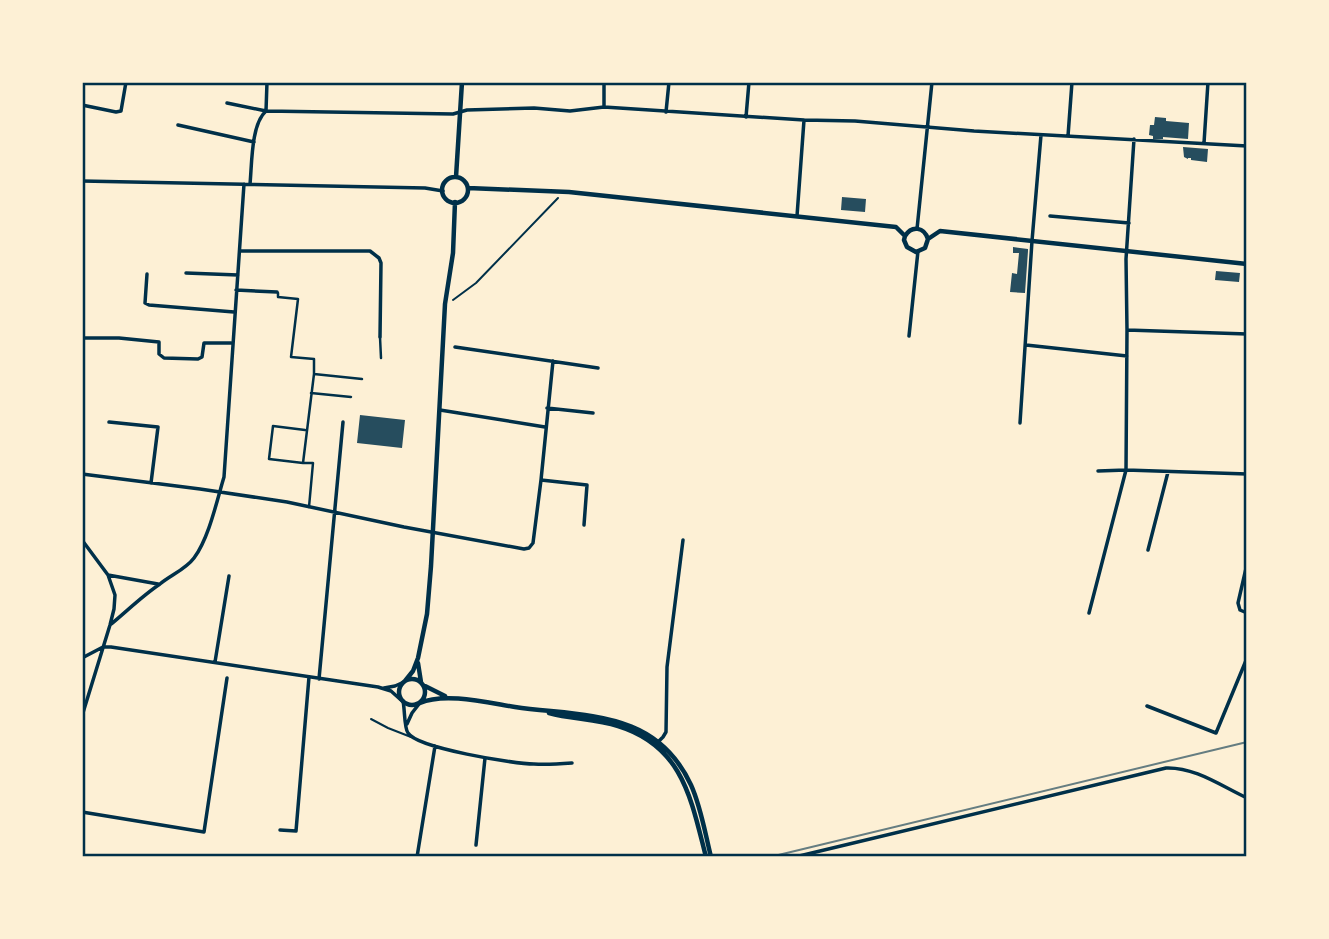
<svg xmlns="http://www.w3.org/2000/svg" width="1329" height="939" viewBox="0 0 1329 939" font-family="Signika,sans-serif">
<rect width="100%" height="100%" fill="#fdf0d5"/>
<path fill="#264d5e" d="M1155,117L1166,118V121L1189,123L1188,139L1163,137V139H1153V136L1149,135L1150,125H1154Z
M1183,147L1208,149L1207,162L1191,160V158H1188V159L1184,157Z
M842,197L866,199L865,212L841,210Z
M1013,247L1028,249V251L1025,293L1010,292L1012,273L1017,274L1019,253H1013Z
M1216,271L1240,273L1239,282L1215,280Z
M360,415L405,420L402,448L357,443Z"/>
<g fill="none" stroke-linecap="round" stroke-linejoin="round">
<path stroke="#003049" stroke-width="2" d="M453,300L476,283L558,198"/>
<path stroke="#003049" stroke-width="2" d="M371,719L388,728L411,737"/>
<path stroke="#003049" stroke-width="2.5" d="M278,293V297L298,299L291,357L314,359V374
M380,337L381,358
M311,393L351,397
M303,463L269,459L273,426L305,430
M309,507L313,463H303L314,374L362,379"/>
<path stroke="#003049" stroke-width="3.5" d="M227,103L266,111L453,114L467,110L534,108L570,111L604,107V82
M82,105L116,112L121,111L126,82
M604,107L804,120L855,121L974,131L1247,146
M666,112L669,82
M746,117L749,82
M178,125L254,142
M1068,136L1072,82
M1204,143L1208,82
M82,181L425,188L443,191
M250,184C252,164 251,124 266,111L267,82
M797,216L804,120
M1050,216L1129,223
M917,229L932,82
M240,251H370L379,258L381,263L380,337
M186,273L238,275
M147,274L145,303L149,305L234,312
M236,290L277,292
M1127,330L1247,334
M909,336L918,251
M82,338H119L159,342V354L164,358L198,359L202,357L204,343H231
M1026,345L1127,356
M455,347L598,368
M547,408L593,413
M440,410L545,427
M109,422L158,427L151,483
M1020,423L1032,241L1041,135
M1098,471L1126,470L1247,474
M82,474L200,489L287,502L404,527L524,549L529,548L533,543L541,480L553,361
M541,480L587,485L584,525
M82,540L108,575L115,595L114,609L110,625L82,716
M1148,550L1168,472
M1247,564L1238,603L1240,610L1247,613
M108,575L158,584
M1089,613L1126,470L1127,330L1126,259L1134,139
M110,625C126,612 142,596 160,584C171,575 186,569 194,558C209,538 217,500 224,477L244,184
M82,658L103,647H111L378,687L391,691L401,700
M215,662L229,576
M319,679L343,422
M384,688L395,686L404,682
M403,701C405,710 404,728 408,733C417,748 514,764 534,764C546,765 559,764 572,763
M1147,706L1216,733L1247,658
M407,724L412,713L419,704
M658,742L663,737L666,732L667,667L683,540
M82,812L204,832L227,678
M280,830L296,831L309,677
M476,845L485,758
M417,857L435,746
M795,857L1166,768C1195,767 1221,786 1247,798"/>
<path stroke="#003049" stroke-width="4.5" d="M456,177L462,82
M442 190a13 13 0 1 1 26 0a13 13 0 1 1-26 0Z
M468,188L569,192L896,227L905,236L904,240L907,247L916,252L925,248L928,239L940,231L1247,264
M905,236C912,225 924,227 928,239
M418,663L421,682
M399 692a13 13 0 1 1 26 0a13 13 0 1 1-26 0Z
M405,681L413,671L418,658L427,614L431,566L445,304L453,253L455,202
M425,686L445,696
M420,703C445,692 489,703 515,707C584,717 656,709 691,785C701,807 705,833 711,857
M549,713C571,719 595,719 618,726C683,746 691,799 706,857"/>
<path stroke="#657d81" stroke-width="2" d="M770,857L1247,742"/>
</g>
<rect width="1329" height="939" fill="none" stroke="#fdf0d5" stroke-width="168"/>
<rect x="84" y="84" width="1161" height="771" fill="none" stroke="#003049" stroke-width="2.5"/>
</svg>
